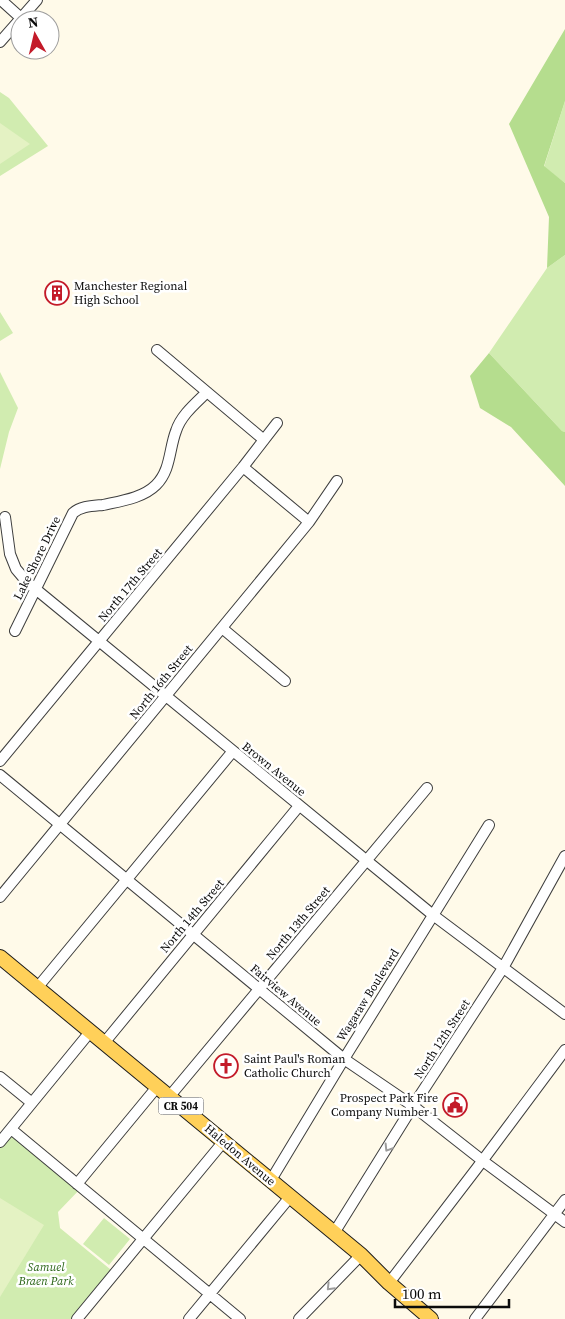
<svg xmlns="http://www.w3.org/2000/svg" width="565" height="1319" viewBox="0 0 565 1319" font-family="'Source Serif 4',serif">
<rect width="100%" height="100%" fill="#fffae9"/>
<path fill="#d1ecb0" d="M0,92L9,98L48,146L0,176Z
M565,101V183L544,167Z
M565,255V432L562,431L489,353L547,268Z
M0,312L13,333L0,341Z
M0,372L18,408L9,432L0,469Z
M11,1128L81,1188L58,1212L60,1228L116,1274L80,1319H0V1141Z
M104,1218L130,1239L109,1265L83,1244Z"/>
<path fill="#b5dd8e" d="M565,29V101L544,166L565,183V255L547,268L549,217L509,124Z
M489,353L562,431L565,432V486L511,427L480,408L470,376Z"/>
<path fill="#e4f2c3" d="M0,123L30,144L0,164Z
M0,1198L44,1225L0,1297Z"/>
<g fill="none" stroke-linecap="round" stroke-linejoin="round">
<g stroke="#3e3e3e" stroke-width="12">
<path id="minor" d="M1,0L21,18
M0,42L37,0
M157,350L264,440
M243,467L309,522
M5,517L10,554L16,569L27,582L433,915L565,1014
M222,628L285,681
M15,631L73,513C81,506 92,506 103,505C121,501 143,498 156,485C171,470 169,449 176,431C181,415 196,403 207,392
M0,761L243,467L277,423
M0,775L344,1059L413,1106L483,1161L565,1222
M0,897L309,522L337,481
M37,988L233,751
M104,1043L299,806
M0,1077L32,1103
M169,1097L427,788
M11,1129L240,1319
M0,1142L90,1032
M271,1180L344,1059L489,825
M77,1184L157,1087
M334,1233L413,1106L503,968L565,856
M389,1283L477,1168L565,1050
M77,1319L224,1141
M189,1319L290,1197
M299,1319L361,1255
M475,1319L565,1200"/>
</g>
<g stroke="#1c1c1c" stroke-width="16">
<path id="major" d="M0,957L361,1255L389,1283L431,1319"/>
</g>
<use href="#minor" stroke="#fff" stroke-width="10"/>
<use href="#major" stroke="#ffd059" stroke-width="14"/>
</g>
<defs><path id="oneway-chevron" d="M-2-3.5L2.5 0L-2 3.5" fill="none" stroke-width="1.6" stroke-linecap="round" stroke-linejoin="round" transform="scale(1.25)"/></defs>
<g stroke="#9d9d9d">
<use href="#oneway-chevron" transform="translate(388 1148) rotate(122)"/>
<use href="#oneway-chevron" transform="translate(330 1287) rotate(134)"/>
</g>
<defs>
<g id="building-ring" transform="scale(1.25)"><circle r="9.5" fill="#fff" stroke="#c31a29" stroke-width="1.5"/><path d="M-4-6H4V6H1V3H-1V6H-4ZM-2.5-4.3h1.7v1.8h-1.7ZM.8-4.3h1.7v1.8H.8ZM-2.5-1h1.7V.8h-1.7ZM.8-1h1.7V.8H.8Z" fill="#c31a29"/></g>
<g id="church-ring" transform="scale(1.25)"><circle r="9.5" fill="#fff" stroke="#c31a29" stroke-width="1.5"/><path d="M-1.2-6h2.4v3.5h3.3v2.4h-3.3V6h-2.4V-.1h-3.3v-2.4h3.3Z" fill="#c31a29"/></g>
<g id="civic-ring" transform="scale(1.25)"><circle r="9.5" fill="#fff" stroke="#c31a29" stroke-width="1.5"/><path d="M-.6-6.5H3V-4.5H.6V-3L4-1V1h2V6H-6V1h2V-1L-.6-3ZM-1.2 2.5V6h2.4V2.5Z" fill="#c31a29"/></g>
</defs>
<g fill-rule="evenodd">
<use href="#building-ring" x="57" y="293"/>
<use href="#church-ring" x="226" y="1066"/>
<use href="#civic-ring" x="455" y="1105"/>
</g>
<g text-anchor="middle" stroke-width="5" stroke-linejoin="round" paint-order="stroke">
<rect fill="#fff" stroke="#545454" stroke-width="1" x="158.5" y="1097.5" width="45" height="17" rx="4"/>
<g font-size="11" font-weight="bold" fill="#0b0b0b">
<text x="181" y="1110">CR 504</text>
</g>
<g font-size="12" fill="#0b0b0b" stroke="#fff" text-anchor="start">
<text x="74" y="290">Manchester Regional<tspan x="74" dy="14">High School</tspan></text>
<text x="244" y="1063">Saint Paul's Roman<tspan x="244" dy="14">Catholic Church</tspan></text>
<text x="438" y="1102" text-anchor="end">Prospect Park Fire<tspan x="438" dy="14">Company Number 1</tspan></text>
</g>
<g font-size="12" fill="#0b0b0b" stroke="#fff">
<text transform="translate(37 558) rotate(-64)" y="4">Lake Shore Drive</text>
<text transform="translate(130 585) rotate(-50)" y="4">North 17th Street</text>
<text transform="translate(161 682) rotate(-51)" y="4">North 16th Street</text>
<text transform="translate(274 769) rotate(39)" y="4">Brown Avenue</text>
<text transform="translate(192 916) rotate(-50)" y="4">North 14th Street</text>
<text transform="translate(298 923) rotate(-50)" y="4">North 13th Street</text>
<text transform="translate(286 995) rotate(40)" y="4">Fairview Avenue</text>
<text transform="translate(368 995) rotate(-58)" y="4">Wagaraw Boulevard</text>
<text transform="translate(442 1039) rotate(-57)" y="4">North 12th Street</text>
<text transform="translate(240 1155) rotate(40)" y="4">Haledon Avenue</text>
</g>
<g font-size="12" font-style="italic" fill="#2b6618" stroke="#fff">
<text x="46" y="1271">Samuel<tspan x="46" dy="14">Braen Park</tspan></text>
</g>
</g>
<g transform="translate(35 35) rotate(352)"><circle r="24" fill="#ffffff" stroke="#9d9d9d"/>
<path d="M0-4L9 19L0 12L-9 19Z" fill="#c31a29"/>
<text y="-8" font-size="14" font-weight="bold" text-anchor="middle" fill="#0b0b0b">N</text>
</g>
<path d="M395 1299v8h114v-8" fill="none" stroke="#0b0b0b" stroke-width="2.5"/>
<text x="402" y="1299" font-size="15" fill="#0b0b0b" stroke="#ffffff" stroke-width="4" paint-order="stroke">100 m</text>
</svg>
